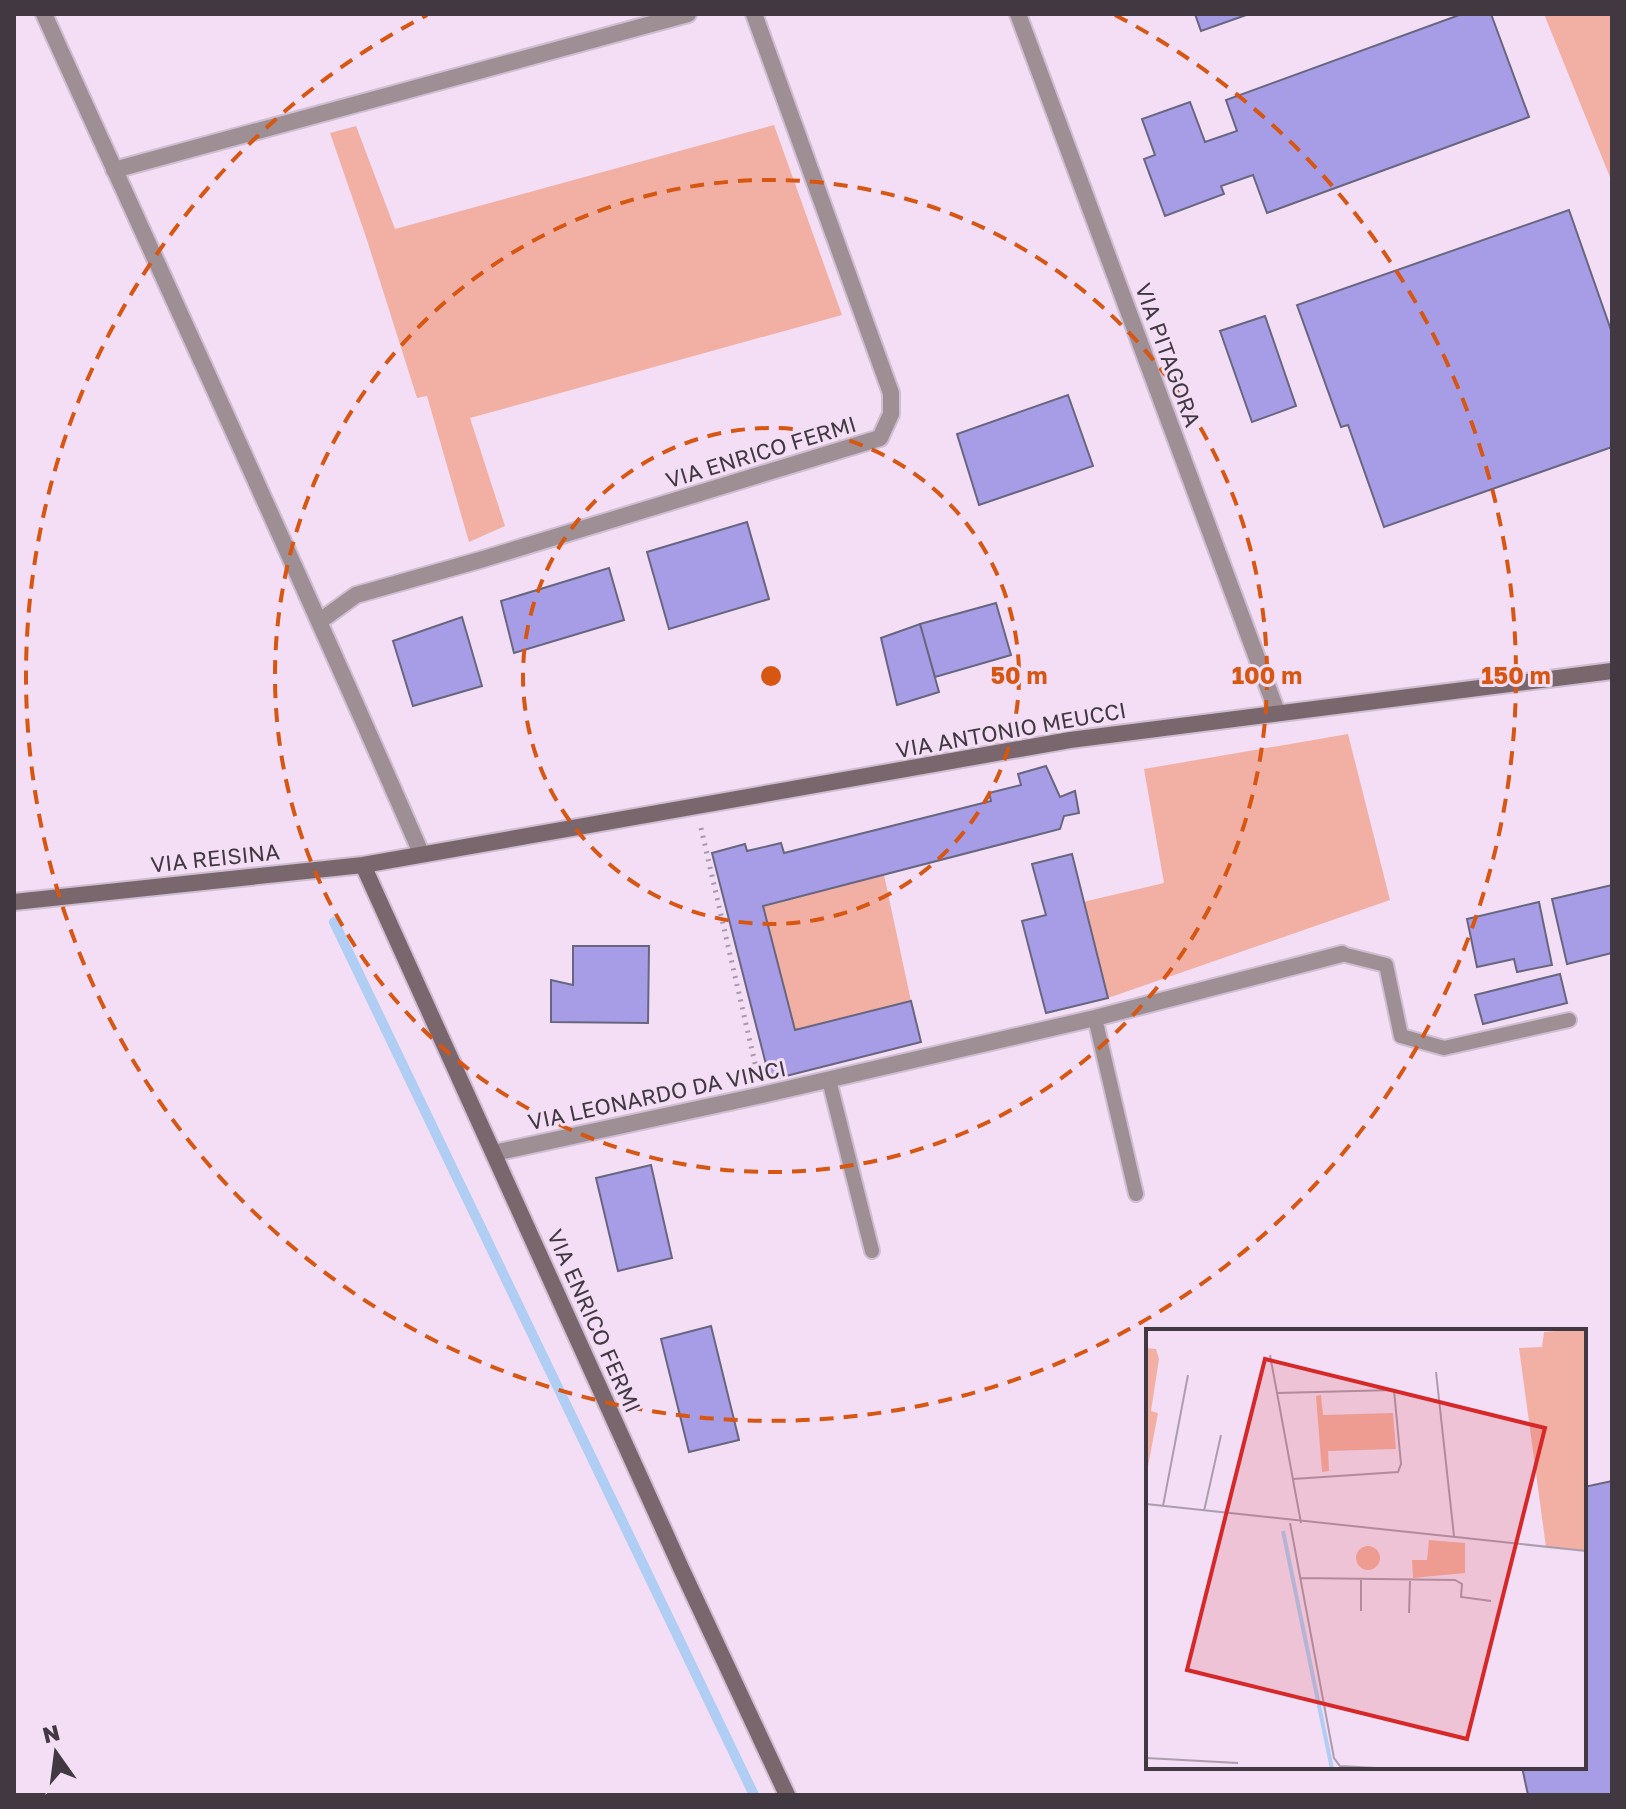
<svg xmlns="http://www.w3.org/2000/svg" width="1626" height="1809" viewBox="0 0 1626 1809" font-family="'Golos Text',sans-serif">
<rect width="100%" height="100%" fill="#f3def5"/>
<path fill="#f2b0a5" d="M1544,14H1612V182Z
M774,125L842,315L470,418L505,526L469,542L427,396L417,398L366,237L330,133L356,126L395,229Z
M1348,734L1390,900L1108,998L1083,902L1164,883L1144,769Z
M884,875L911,1001L795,1030L763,906Z"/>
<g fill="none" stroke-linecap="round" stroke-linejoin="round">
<path stroke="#b0cdf4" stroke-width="10" d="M334,922L754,1795"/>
</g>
<path fill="#a79de6" stroke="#68667f" stroke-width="2" d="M1195,14H1249L1201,31Z
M1462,14H1491L1529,117L1267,213L1253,175L1221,186L1224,194L1165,216L1144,159L1155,155L1142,119L1190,102L1205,142L1237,131L1226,100Z
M1569,210L1612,333V447L1384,527L1348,425L1341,427L1297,305Z
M1265,316L1296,406L1252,422L1220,331Z
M1068,395L1093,466L979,505L957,434Z
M747,522L769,599L669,629L647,552Z
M609,568L624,620L514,653L501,601Z
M996,603L1011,655L935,677L920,624Z
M462,617L482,686L413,706L393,641Z
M920,624L939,692L897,705L881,638Z
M1046,766L1060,797L1075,791L1079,813L1064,816L1060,829L763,906L795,1030L911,1001L921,1042L770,1080L712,853L745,844L747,851L781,843L784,853L991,801L989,793L1021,785L1018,774Z
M1072,854L1108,998L1046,1013L1022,921L1046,915L1032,864Z
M1612,885V953L1567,964L1552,899Z
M1539,902L1552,965L1517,972L1514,959L1477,967L1467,919Z
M573,946H649L648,1023L551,1022V980L573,985Z
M1560,974L1567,1003L1483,1024L1475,995Z
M651,1165L672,1258L618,1271L596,1178Z
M711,1326L739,1440L689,1452L661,1339Z
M1612,1481V1795H1528L1522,1767H1584V1487Z"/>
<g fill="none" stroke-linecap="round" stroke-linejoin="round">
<g stroke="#cfbdd1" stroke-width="18">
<path id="lane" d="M1342,954L1386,965L1401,1036L1444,1048L1569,1020
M1095,1018L1136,1194
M829,1080L872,1251"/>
</g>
<g stroke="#cfbdd1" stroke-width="20">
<path id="street" d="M44,14C170,293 299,571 421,853
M1018,14L1277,712
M114,170L688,14
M320,621L356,595L480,560L880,438L891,414V393L754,14
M494,1153L762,1095L1095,1018L1342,954"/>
</g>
<g stroke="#cfbdd1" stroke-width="20">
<path id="secondary" d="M363,865L681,1568L787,1795
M14,902L363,865L1070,740L1612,671"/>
</g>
<path stroke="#a999aa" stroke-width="5" stroke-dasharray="2 6" stroke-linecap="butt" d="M701,828L757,1072"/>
<use href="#lane" stroke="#9d8f94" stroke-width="14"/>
<use href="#street" stroke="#9d8f94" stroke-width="16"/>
<use href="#secondary" stroke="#7a666d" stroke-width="16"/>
</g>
<g fill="none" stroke="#d75611" stroke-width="4" stroke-dasharray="14 10">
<circle cx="771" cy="676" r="248"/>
<circle cx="771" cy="676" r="496"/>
<path d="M1115 15A745 745 0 1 1 427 15"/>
</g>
<g text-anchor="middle" stroke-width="6" stroke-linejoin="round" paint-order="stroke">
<g font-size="22" fill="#413842" stroke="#f3def5">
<text transform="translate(1168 355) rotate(70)" y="8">VIA PITAGORA</text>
<text transform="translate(761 452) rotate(-17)" y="8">VIA ENRICO FERMI</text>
<text transform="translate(1011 730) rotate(-10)" y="8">VIA ANTONIO MEUCCI</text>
<text transform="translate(215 858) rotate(-6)" y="8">VIA REISINA</text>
<text transform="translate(657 1095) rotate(-12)" y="8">VIA LEONARDO DA VINCI</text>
<text transform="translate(594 1321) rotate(66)" y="8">VIA ENRICO FERMI</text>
</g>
</g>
<g transform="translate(1146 1329)">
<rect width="440" height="440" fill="#f3def5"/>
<path d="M436,0H440V222L400,218L373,19L396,18L398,3ZM0,19L10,20L13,30L5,82L12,84L0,148ZM175,66L177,86L247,84L250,120L182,122L183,142L176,143L170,67ZM283,211L319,214V244L267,249L266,231H281ZM210 229a12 12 0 1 1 24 0a12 12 0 1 1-24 0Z" fill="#f2b0a5"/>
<path fill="none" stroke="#b0cdf4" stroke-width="4" d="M137,202L186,440"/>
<path fill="none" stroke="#ac9cad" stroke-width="2" d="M124,26L155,194M290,43L308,207M131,64L248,61L255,135L252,143L147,150M0,175L440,222M17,177L42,46M58,182L75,106M144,194L188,429L194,437L249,440M155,249L309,251L316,255L315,268L345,272M215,282V251M263,284L264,252M0,429L92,434"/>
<path fill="#d62828" fill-opacity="0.15" stroke="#d62828" stroke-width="4" d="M119,30L399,99L321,410L41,341Z"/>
<rect width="440" height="440" fill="none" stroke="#413842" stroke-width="4"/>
</g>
<circle cx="771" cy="676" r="12" fill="#d75611" stroke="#f3def5" stroke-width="4"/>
<g font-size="24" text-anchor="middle" font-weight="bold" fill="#d75611" stroke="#f3def5" stroke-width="6" stroke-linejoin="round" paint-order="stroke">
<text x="1019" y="684">50 m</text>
<text x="1267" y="684">100 m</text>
<text x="1516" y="684">150 m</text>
</g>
<rect width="1626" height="1809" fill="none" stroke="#413842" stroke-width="32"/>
<g transform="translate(56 1753) rotate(346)" stroke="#f3def5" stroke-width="6" paint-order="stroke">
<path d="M0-6L14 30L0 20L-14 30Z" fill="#413842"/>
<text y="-12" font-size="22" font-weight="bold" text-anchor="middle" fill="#413842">N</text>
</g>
</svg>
